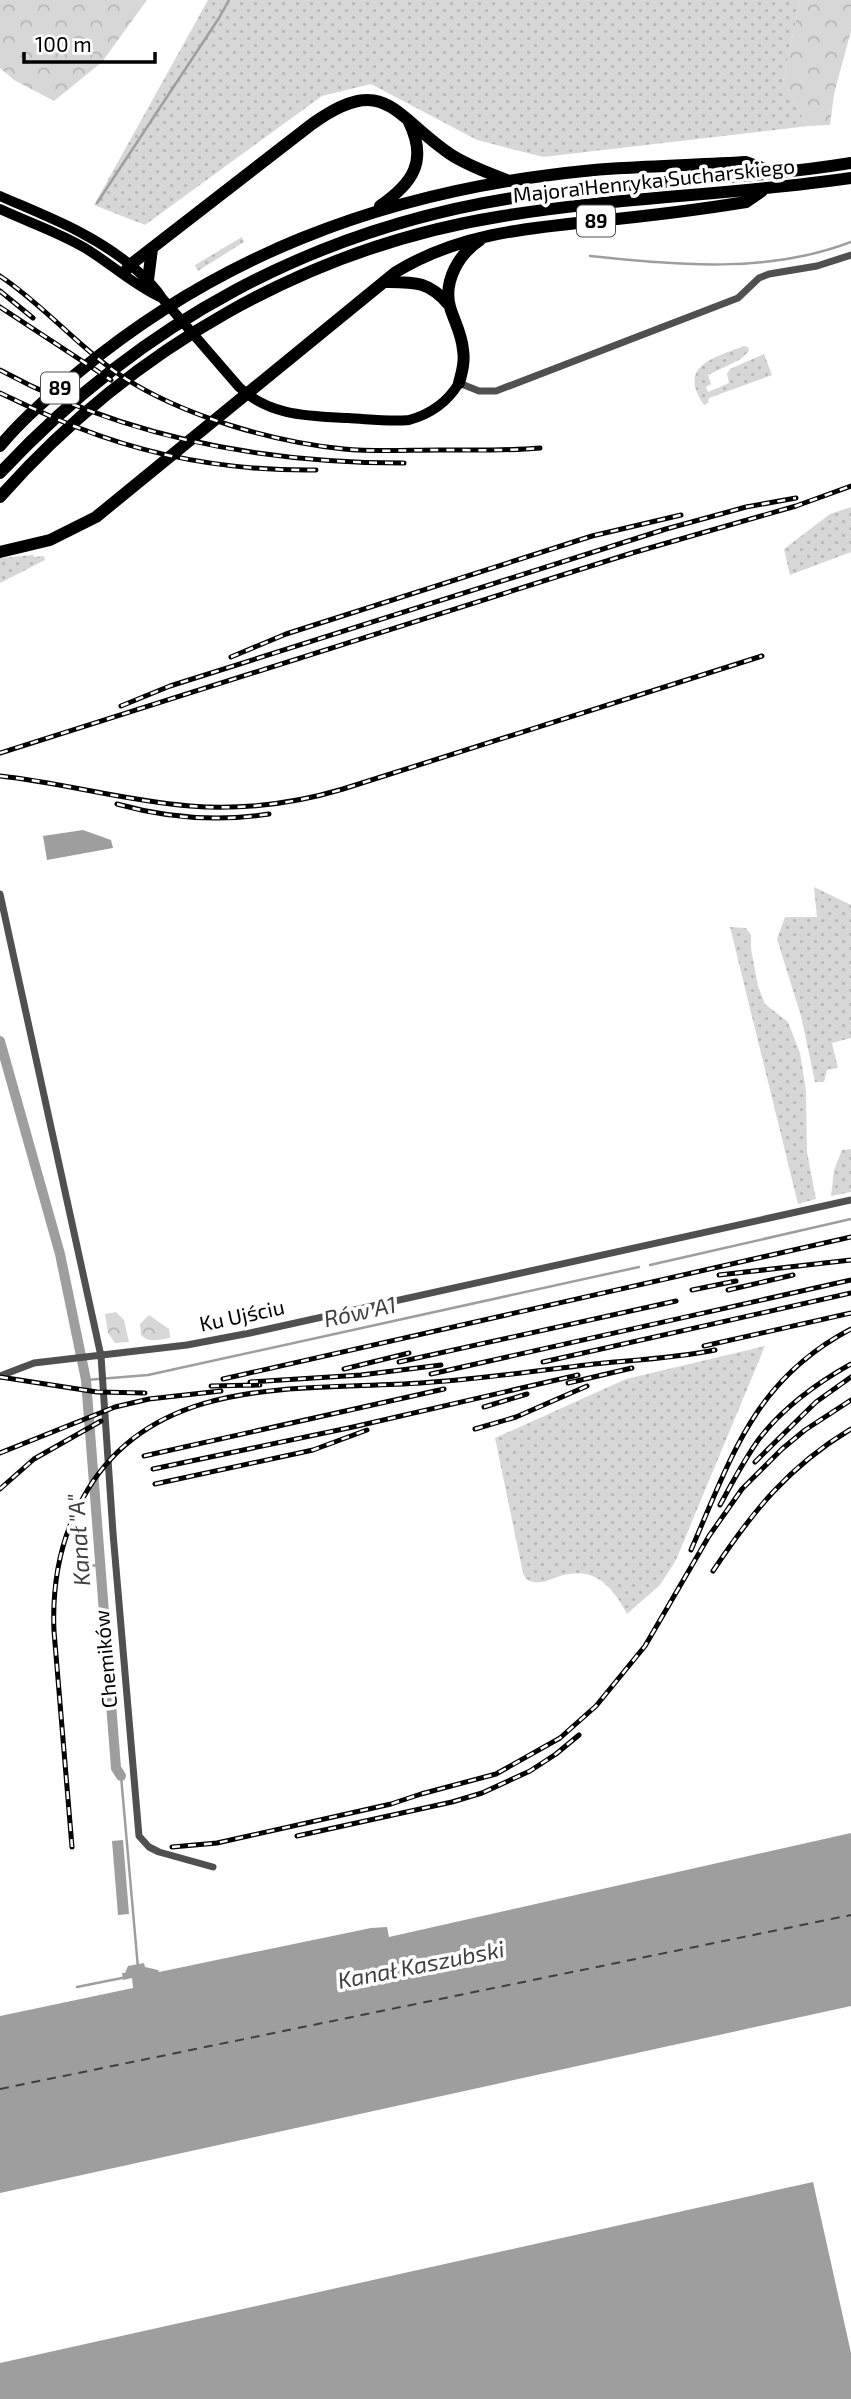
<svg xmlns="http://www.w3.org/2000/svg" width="851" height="2399" viewBox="0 0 851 2399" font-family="'Exo 2',sans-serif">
<defs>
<pattern id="grass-dots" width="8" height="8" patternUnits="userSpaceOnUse" patternTransform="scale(1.75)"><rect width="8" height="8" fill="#d7d7d7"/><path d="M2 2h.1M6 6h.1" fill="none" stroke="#b7b7b7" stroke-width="1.8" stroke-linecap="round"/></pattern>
<pattern id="forest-crowns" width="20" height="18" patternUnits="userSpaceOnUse" patternTransform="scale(1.75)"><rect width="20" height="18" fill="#d7d7d7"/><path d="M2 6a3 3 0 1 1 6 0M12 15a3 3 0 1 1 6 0" fill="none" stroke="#b7b7b7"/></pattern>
</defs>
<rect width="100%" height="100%" fill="#fff"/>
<path fill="url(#grass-dots)" d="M208,0H800L783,82L808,126L543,157L477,140L371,84L322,96L145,225L94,205Z
M242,237L244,242L198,271L195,265Z
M744,346L748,347L749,351L741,359L708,375L711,384L706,387L708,392L729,383L727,374L730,369L764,354L772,375L709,398L708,403L704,405C677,366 713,358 744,346Z
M851,507V552L790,575L784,549L830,514Z
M33,555L34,557L44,556L45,560L0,583V558Z
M814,887L851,905V1038L832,1043L838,1068L827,1070L824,1082H815L801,1016L777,939L785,917H817Z
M730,927L746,928L751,935V949L758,986L765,1004L788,1022L800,1053L806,1091L807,1152L816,1199L798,1204Z
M851,1149V1192L831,1196L834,1170L842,1150Z
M765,1346L676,1560L660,1585L627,1614C611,1584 593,1565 557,1577C546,1581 538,1586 526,1579L523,1573L495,1438L626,1379Z"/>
<path fill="url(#forest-crowns)" d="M0,0H147L102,62L54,101L14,80L0,68Z
M800,0H851V31L834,94L830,125L808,126L783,82Z
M116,1312L124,1320L129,1342L115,1343L108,1333L105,1314Z
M149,1315L169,1329L170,1338C159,1340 149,1343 141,1335L140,1324Z"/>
<path fill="#9e9e9e" d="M83,830L111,840L113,848L47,860L43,836Z
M851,1833V2006L0,2193V2016L133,1988L132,1978L123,1980L122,1973H125L128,1966L144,1963L145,1967L158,1970L159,1972L371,1928L387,1927L389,1937Z
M123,1840L129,1914L118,1915L112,1841Z
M813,2182L851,2353V2399H0V2363Z"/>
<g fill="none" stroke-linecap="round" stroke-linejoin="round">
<path stroke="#9e9e9e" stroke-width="2.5" d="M97,203L219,18L229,0
M590,256C677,265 768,274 851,242
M650,1265L851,1219
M86,1380L148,1375L639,1267
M87,1566L101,1565
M121,1776L138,1968
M77,1987L122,1978"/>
<path stroke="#9e9e9e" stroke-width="10" d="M0,1041L60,1254L86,1380L116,1768L121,1776"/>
<path stroke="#3f3f3f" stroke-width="2" stroke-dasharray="9 7" stroke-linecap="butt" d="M0,2089L851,1915"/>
<path stroke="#505050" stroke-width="7" d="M459,383L479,391H496L738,298L759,278L769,274L817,266L851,255
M0,894L101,1356L113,1533L139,1836L149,1847L159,1852L213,1867
M0,1376L34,1363L187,1345L250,1333L851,1200"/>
<path stroke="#000" stroke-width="10" d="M0,196C48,217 92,233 133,267C144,277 154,285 162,298L239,387C269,416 308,416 348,418C368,419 389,422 409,420C431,414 447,403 459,383
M0,209C28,222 58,232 85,248C110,263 136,287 162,298"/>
<path stroke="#000" stroke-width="12" d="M380,206C413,183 428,161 409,122
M124,273L130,265L312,124C385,72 393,115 450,154C468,166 489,173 509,181
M148,280L152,249
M385,282C414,282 429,281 449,305
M459,383C462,372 465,361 463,350C462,334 454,321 450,307C443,281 459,254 480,240
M0,446C23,418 53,393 81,370C218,257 375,197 550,175C615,166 681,166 746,162L770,171
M0,473C140,323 314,228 519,197C629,180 741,181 851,163
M0,497C131,349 307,247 503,216C618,197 736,195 851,178
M0,552L50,540L96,517L396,272C458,234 526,228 597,221C647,216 697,210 746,202L762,191"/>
<g stroke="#000" stroke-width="5">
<path id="rail" d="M0,276C45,306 79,348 123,377C183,416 273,442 344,449C375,452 407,450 439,450C473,450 506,451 540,448
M0,291L33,318
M0,307L111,380
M0,370C125,438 263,463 404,463
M0,393C26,405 52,418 79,428C155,458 234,471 316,470
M231,657L286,634L592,536L681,515
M121,706L170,686L666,529L746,507L796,498
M0,753L632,553L796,506L851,486
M0,776C64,783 126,801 190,806C242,810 293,804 343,789L762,656
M117,804C167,818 217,822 269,814
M719,1275L851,1260
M692,1290L736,1281
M728,1290L793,1275
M704,1346L851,1313
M399,1362L676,1301
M543,1362L851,1293
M344,1369L409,1353
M431,1374L851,1280
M0,1377L97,1392L145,1393
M223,1379L851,1237
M250,1382L361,1375L441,1365
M568,1383L632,1368
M211,1386L260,1385
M484,1407L527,1394
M475,1429L516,1417L587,1386
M0,1453L115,1407L149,1399L221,1391
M144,1456L444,1389
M755,1462L816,1402L851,1377
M153,1469L353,1427L578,1375
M155,1484L313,1450L367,1430
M0,1489L34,1459L101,1421
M720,1505C732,1483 744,1460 759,1439C783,1408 817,1383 851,1364
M691,1550C732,1456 754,1380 851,1329
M713,1571C753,1511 788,1467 851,1429
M297,1836L452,1802L482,1793L530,1771L556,1754L579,1735
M72,1847L54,1631C52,1584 60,1539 83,1498C151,1373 300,1391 421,1383C479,1379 537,1371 594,1364C635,1360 676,1358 715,1350
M172,1847L217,1843L391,1804L421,1794L496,1774L560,1738L596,1706L645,1646L709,1536L742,1489L782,1449L805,1430L851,1400"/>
</g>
<use href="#rail" stroke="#fff" stroke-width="2.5" stroke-dasharray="8" stroke-linecap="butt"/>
</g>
<g text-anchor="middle" stroke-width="7" stroke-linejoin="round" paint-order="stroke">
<g fill="#fff" stroke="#4c4c4c" stroke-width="2">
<rect x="577" y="205.5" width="38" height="31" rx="5"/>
<rect x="41" y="372.5" width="38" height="31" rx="5"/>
</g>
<g font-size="19" font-weight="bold" fill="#000">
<text x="596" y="228">89</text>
<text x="60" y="395">89</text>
</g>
<g font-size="21" fill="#000" stroke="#fff">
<text transform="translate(654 181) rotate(-6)" y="7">Majora Henryka Sucharskiego</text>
<text transform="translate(242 1316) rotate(-12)" y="7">Ku Ujściu</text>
<text transform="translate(106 1659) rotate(-95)" y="7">Chemików</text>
</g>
<g font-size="23" font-style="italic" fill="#3f3f3f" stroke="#fff">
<text transform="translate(360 1312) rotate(-12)" y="8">Rów A1</text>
<text transform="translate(79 1540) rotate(-94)" y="8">Kanał "A"</text>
<text transform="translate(421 1965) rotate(-11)" y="8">Kanał Kaszubski</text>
</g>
</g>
<path d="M24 52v10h131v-10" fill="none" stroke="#000000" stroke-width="3.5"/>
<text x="35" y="52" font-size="21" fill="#000000" stroke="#ffffff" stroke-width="5" paint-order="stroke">100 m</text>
</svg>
